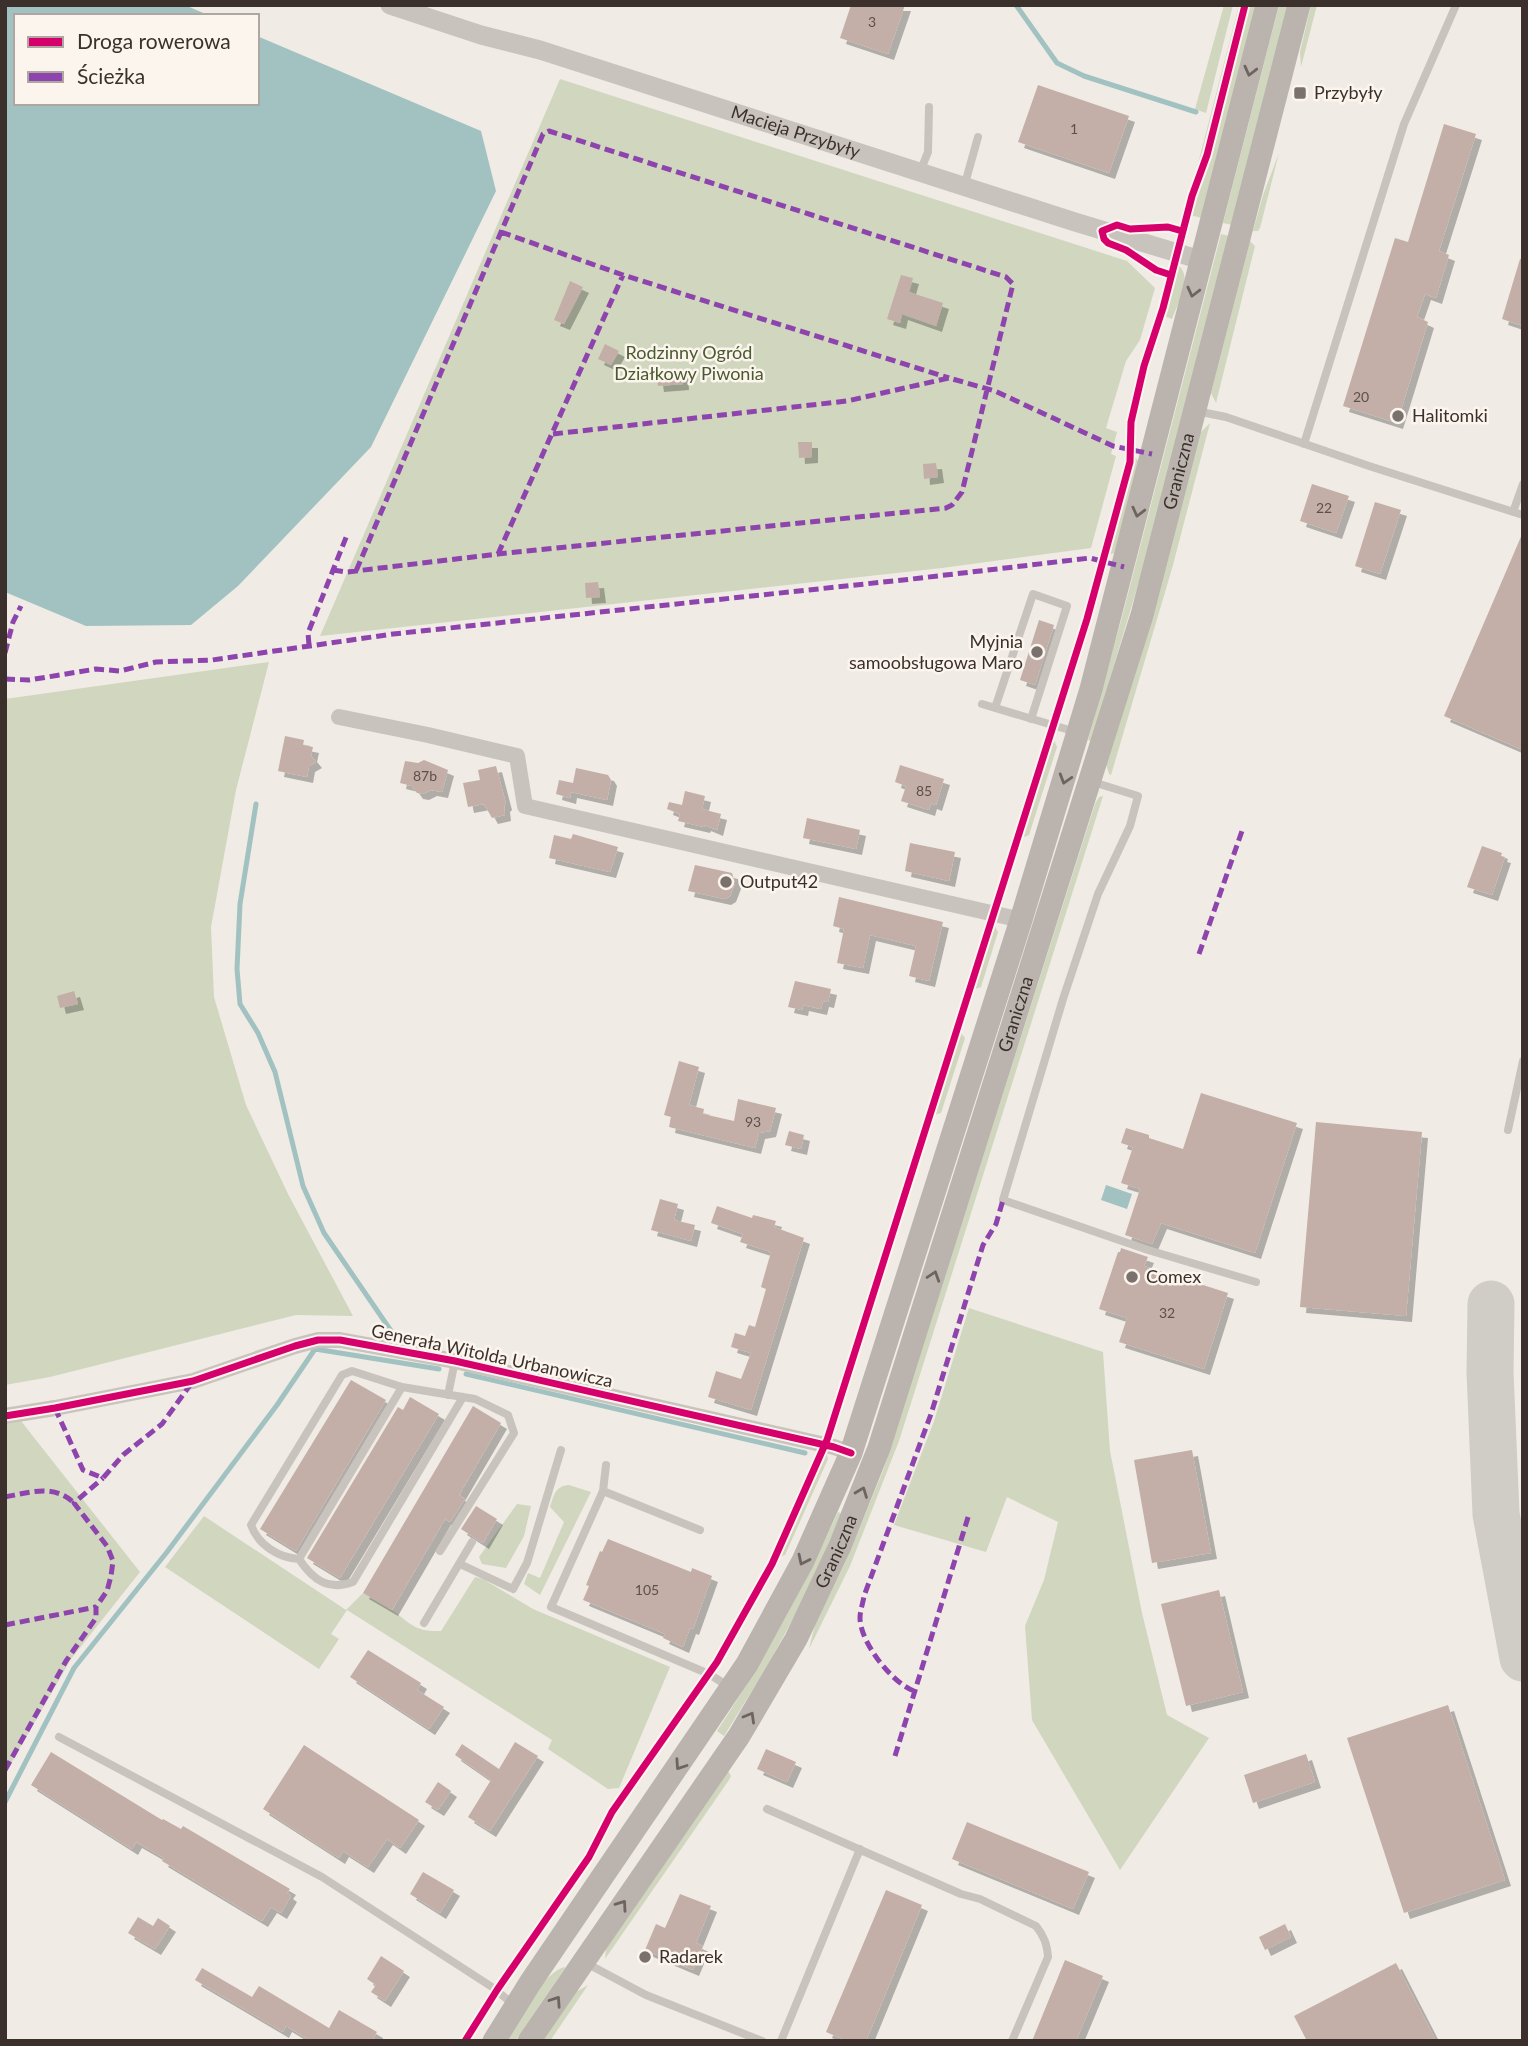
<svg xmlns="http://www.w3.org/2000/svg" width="1528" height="2046" viewBox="0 0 1528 2046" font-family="Lato,sans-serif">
<defs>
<filter id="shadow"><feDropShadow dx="6" dy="6" stdDeviation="0" flood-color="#0004"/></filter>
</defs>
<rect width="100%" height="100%" fill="#f0ebe5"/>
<path fill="#d1d6bf" d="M1224,5H1233L1206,113L1195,109Z
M1239,5H1242L1203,156L1193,183Z
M1249,5H1256L1202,218L1190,215L1211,155Z
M1279,5H1289L1232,225L1223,223Z
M1311,5H1317L1301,67L1300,52Z
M560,79L1127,261L1155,288L1140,340L1126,361L1106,428L1117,432L1111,454L1116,456L1091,548L942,568L320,636Z
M1279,153L1260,228L1258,231H1253L1263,195Z
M1221,234L1229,236L1150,545L1091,741L1088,740L1122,617Z
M1250,241L1255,246L1216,403L1211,393Z
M1178,265C1194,278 1177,304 1172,319L1164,316Z
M1210,423L1173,565L1111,775L1109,774L1106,764L1200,433Z
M1134,456L1139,462L1114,553L1109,555Z
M269,662L236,790L211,927L214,997L246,1105L288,1194L353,1316L296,1315L50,1377L5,1385V699Z
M1053,738L1057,747L1029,835L1024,837L1022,836Z
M1103,796L899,1441L850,1566L809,1649L815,1625L845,1563L883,1471L1095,804L1099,797Z
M994,924L998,932L981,987L975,989L974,988Z
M960,1032L965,1038L941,1113L934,1115Z
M969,1308L1103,1352L1110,1451L1142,1613L1167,1715L1209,1738L1120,1870L1032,1720L1025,1626L1044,1580L1058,1522L1007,1497L986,1552L894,1525L934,1421Z
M21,1421L140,1572L71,1659L5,1774V1424Z
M826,1451L828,1459L785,1555L779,1557Z
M569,1485L591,1492L540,1595L524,1584L528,1573L540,1578L564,1522L550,1507C554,1495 555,1486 569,1485Z
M517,1504L531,1506L524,1536L506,1568L482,1564L479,1557Z
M838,1512L842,1514L803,1600L768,1665L724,1736L717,1731C763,1661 803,1589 838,1512Z
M204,1516L346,1610L363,1593C372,1598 383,1603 392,1610C411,1624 415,1632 441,1631L475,1577L483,1579L533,1609L670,1667L619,1788L608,1789L548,1749L552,1740L347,1610L331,1634L339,1639L319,1669L165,1567Z
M728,1771L731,1776L729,1780L605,1959L606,1949Z
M564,1967L565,1968L515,2041H507C520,2020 540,1975 564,1967Z
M588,1985L550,2041H542L576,1992Z"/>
<path fill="#a1c2c1" d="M5,5H185L210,16H16V103H257V36L481,131L496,191L371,447L238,586L191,625L86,626L5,592Z
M1106,1185L1132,1194L1127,1209L1101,1200Z"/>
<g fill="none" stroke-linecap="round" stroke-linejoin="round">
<path stroke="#a1c2c1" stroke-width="5" d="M1016,5L1057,63L1084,76L1196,112
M256,804L240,904L237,969L240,1004L258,1033L275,1072L303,1186L324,1233L398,1341
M466,1374L805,1453
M5,1802L74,1668L167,1552L277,1405L315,1349L439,1369"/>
<path stroke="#d0ccc6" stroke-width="47" d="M1491,1304L1490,1372L1496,1514L1523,1658"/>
</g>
<path fill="#c3afa7" filter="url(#shadow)" d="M851,5H905L888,54L840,38Z
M1038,85L1129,116L1109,173L1018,142Z
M1444,124L1476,134L1439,251L1449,255L1436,298L1425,294L1417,317L1428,322L1397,423L1343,406L1395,238L1408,242Z
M1520,259H1523V326L1502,319Z
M901,275L913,278L909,292L943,303L936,326L902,314L900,323L887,319Z
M570,281L583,287L564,324L554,320Z
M605,344L619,351L611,365L598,359Z
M682,370L683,384L658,386L656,373Z
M798,442H812V457L799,458Z
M936,463L938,477L924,479L923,464Z
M1312,484L1349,496L1336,533L1300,521Z
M1375,502L1401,510L1380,574L1355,566Z
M1523,532V750L1444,716Z
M598,582L600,597L586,598L585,583Z
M1039,620L1054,625L1035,685L1020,680Z
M285,736L304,740L303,745L313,747L311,756L316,762L309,766L307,777L278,771Z
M424,760L448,770L442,792L431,790L423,794L417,793L412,786L400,783L405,761L418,763Z
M900,765L944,779L936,805L931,803L929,810L901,801L906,786L895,782Z
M496,766L506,804L504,806L505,815L492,818L484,804L468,807L463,783L480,780L478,770Z
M576,768L608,775L611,780L607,800L571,792L570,798L556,794L559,780L573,783Z
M685,791L705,796L702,809L721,814L717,830L705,825L704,827L678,821L680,814L667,809L669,802L682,805Z
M807,818L860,830L856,849L803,838Z
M573,834L618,847L610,872L549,858L554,835L571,839Z
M910,843L955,852L949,881L905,871Z
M1482,846L1502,853L1501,856L1505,857L1492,895L1467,887Z
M695,865L732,873L735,883L730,896L725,899L688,891Z
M839,897L943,922L929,981L909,976L916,946L870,935L863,968L837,963L844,929L833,926Z
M795,981L831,989L828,1002L823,1001L821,1009L803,1005L802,1010L788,1007Z
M74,991L78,1004L60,1008L57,996Z
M679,1061L699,1067L689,1105L704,1109L703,1114L734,1121L738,1099L776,1108L770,1131L759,1133L755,1148L669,1127L671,1117L664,1115Z
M1201,1093L1297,1123L1255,1253L1161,1223L1152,1244L1125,1235L1140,1189L1121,1183L1133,1147L1121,1143L1126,1128L1149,1135V1138L1183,1149Z
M1316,1122L1422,1132L1406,1316L1300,1307Z
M789,1131L804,1135L801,1149L785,1145Z
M660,1199L678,1204L674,1220L695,1225L691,1241L651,1230Z
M717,1206L752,1218L753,1215L776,1221L774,1227L804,1238L751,1410L708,1397L716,1371L741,1379L751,1353L731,1347L735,1333L745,1336L749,1325L755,1327L766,1289L761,1287L771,1252L740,1242L743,1234L711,1223Z
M1121,1248L1148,1257L1144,1266L1228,1293L1204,1369L1119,1342L1127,1318L1099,1309L1118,1252H1120Z
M351,1380L386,1400L296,1551L260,1529Z
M410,1397L439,1414L340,1578L307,1558L398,1407L403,1410Z
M473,1406L501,1423L459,1495L465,1499L450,1522L445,1519L392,1610L363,1593Z
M1192,1450L1211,1553L1152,1563L1134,1460Z
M476,1506L497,1519L483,1543L461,1529Z
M608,1539L691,1572L692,1568L712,1576L693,1629L690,1628L683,1647L663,1638L665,1634L583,1600L589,1586L586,1585L600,1551L602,1552Z
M1219,1590L1243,1692L1186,1706L1161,1604Z
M368,1650L421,1683L417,1690L444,1707L429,1729L350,1677Z
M1448,1705L1505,1880L1404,1913L1347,1738Z
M515,1742L538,1756L490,1831L468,1817L491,1780L455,1755L462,1744L499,1769Z
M304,1745L419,1820L400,1848L387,1839L368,1867L343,1851L339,1858L263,1809Z
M766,1749L796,1762L787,1782L757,1769Z
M51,1752L162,1820L163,1819L181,1829L183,1826L290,1889L287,1893L291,1896L281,1913L271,1907L262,1921L162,1861L164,1858L136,1842L132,1849L31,1785Z
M1306,1754L1315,1782L1253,1803L1244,1775Z
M438,1782L451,1791L438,1810L425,1802Z
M967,1822L1089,1872L1073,1909L952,1859Z
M423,1872L454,1890L440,1913L410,1894Z
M886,1890L922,1905L866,2041H847L826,2032Z
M680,1894L711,1906L696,1943L703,1946L693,1970L645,1950L656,1924L665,1928Z
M138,1917L153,1926L158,1918L170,1926L155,1949L128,1933Z
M1285,1924L1291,1937L1265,1950L1259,1937Z
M381,1956L404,1971L385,2001L371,1992L376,1985L367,1979Z
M1065,1960L1103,1976L1076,2041H1032Z
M1396,1963L1436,2041H1307L1294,2016Z
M202,1968L252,1997L259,1986L329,2028L339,2010L377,2032L372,2041H311L286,2026L283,2032L195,1980Z"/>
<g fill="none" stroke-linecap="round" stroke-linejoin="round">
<path stroke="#c9c3be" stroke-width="8" d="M920,172L928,152L929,107
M964,187L978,137
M1196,411L1226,417L1369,466L1523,515
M1304,444L1404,124L1456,5
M1513,512L1523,484
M982,704L1076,732
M995,708L1033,594L1067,606L1031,719
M1093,782L1138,796L1130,826L1098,894L1063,999L1003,1200L1148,1250L1256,1282
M1508,1130L1523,1061
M448,1395L455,1361
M606,1465L603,1491L551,1607L709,1674L728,1686
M603,1491L700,1530
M440,1551L514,1433L508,1415L475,1399L402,1387L352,1371L342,1375L251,1525C258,1545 279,1558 299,1559C313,1580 328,1591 353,1582L463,1397
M299,1559L402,1387
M460,1564L513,1589L527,1563L561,1450
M424,1623L472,1542
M59,1737L322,1877L492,1987L513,2004
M767,1809L961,1894L980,1899L1036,1926C1044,1936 1047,1944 1048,1957L1012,2041
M586,1963L646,1995L762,2041
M781,2041L860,1849"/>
<path stroke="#c9c3be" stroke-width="16" d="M339,717L428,735L517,756L525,806L1021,920
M5,1416L55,1408L193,1381L295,1346L318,1340H340L455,1361L834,1447L851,1453"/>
<path stroke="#c9c3be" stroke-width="19" id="s1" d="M390,5L481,35L540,50L1075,222L1201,260"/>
<g stroke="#bab3ae" stroke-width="23">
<path d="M494,2041L530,1983L747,1664L803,1561L851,1453L1021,920L1091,689L1267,5"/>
<path id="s2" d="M529,2041L739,1736L796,1639L840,1546L879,1448L1142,615L1299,5"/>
</g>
<path stroke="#8e44ad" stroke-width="5" stroke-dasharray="10 5" stroke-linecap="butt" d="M501,232L623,275L949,378
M553,434L847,401L949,378L995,391L1113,446L1152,454
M498,554L623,275
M333,570L347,572L498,554L946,508L952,505L962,492L1013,284L1006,277L549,131L543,134L356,571
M309,645L308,633L347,535
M5,653L13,622L21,606
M5,679L29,680L96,669L120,671L156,662L212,660L393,634L912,579L1090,558L1124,567
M1199,954L1242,831
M55,1408L83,1470L103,1478L123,1455L162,1424L193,1381
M5,1497C31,1492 54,1484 74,1503
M5,1625L96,1607
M914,1691C892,1683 860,1642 860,1618C860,1611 863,1603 864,1596L931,1414L983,1245L996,1224L1003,1200
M895,1756L969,1514
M5,1770L66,1661L96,1618V1607L107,1591L111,1576L113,1561L107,1546L74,1503L103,1478"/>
<g stroke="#fbf5ee" stroke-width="11">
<path id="cycleway" d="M1171,275L1156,270L1126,250L1108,243L1104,239L1102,231L1117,225L1130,229L1168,227L1182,231
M5,1416L55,1408L193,1381L295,1346L318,1340H340L455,1361L834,1447L851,1453
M465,2041L497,1990L589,1857L612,1812L717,1662L772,1564L827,1440L1087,619L1130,462L1131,422L1144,366L1163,308L1192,196L1207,155L1245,5"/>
</g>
<use href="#cycleway" stroke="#d6006c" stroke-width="7"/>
</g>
<defs><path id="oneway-chevron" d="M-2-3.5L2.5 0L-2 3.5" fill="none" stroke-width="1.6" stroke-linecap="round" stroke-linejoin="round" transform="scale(1.75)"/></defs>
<g stroke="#6e645f">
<use href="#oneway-chevron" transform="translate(1250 71) rotate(104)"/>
<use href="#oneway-chevron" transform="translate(1193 292) rotate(104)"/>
<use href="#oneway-chevron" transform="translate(1138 512) rotate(104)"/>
<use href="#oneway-chevron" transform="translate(1065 779) rotate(107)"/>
<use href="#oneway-chevron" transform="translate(934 1276) rotate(-72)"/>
<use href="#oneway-chevron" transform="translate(862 1492) rotate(-69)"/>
<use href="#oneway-chevron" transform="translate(803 1560) rotate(116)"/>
<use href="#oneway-chevron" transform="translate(750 1717) rotate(-60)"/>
<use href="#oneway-chevron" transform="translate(680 1765) rotate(124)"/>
<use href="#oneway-chevron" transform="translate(622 1905) rotate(-55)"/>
<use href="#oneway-chevron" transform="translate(556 2001) rotate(-56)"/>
</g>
<g fill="#7a716c" stroke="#fbf5ee" stroke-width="2.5">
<rect x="1293" y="86" width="14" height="14" rx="3.5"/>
<circle cx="1398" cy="416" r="7"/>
<circle cx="1037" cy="652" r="7"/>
<circle cx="726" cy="882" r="7"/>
<circle cx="1132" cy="1277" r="7"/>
<circle cx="645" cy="1957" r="7"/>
</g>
<g text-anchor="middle" stroke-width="5" stroke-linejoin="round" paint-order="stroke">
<g font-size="14" fill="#5d504a">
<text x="872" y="27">3</text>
<text x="1074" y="134">1</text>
<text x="1361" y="402">20</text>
<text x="1324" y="513">22</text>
<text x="425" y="781">87b</text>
<text x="924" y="796">85</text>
<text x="753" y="1127">93</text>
<text x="1167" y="1318">32</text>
<text x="647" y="1595">105</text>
</g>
<g font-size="18" fill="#3b302b" stroke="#fbf5ee" text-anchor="start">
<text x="1314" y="99">Przybyły</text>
<text x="1412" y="422">Halitomki</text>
<text x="1023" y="648" text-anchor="end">Myjnia<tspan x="1023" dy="21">samoobsługowa Maro</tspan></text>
<text x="740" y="888">Output42</text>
<text x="1146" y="1283">Comex</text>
<text x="659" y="1963">Radarek</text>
</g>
<g font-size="18" fill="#3b302b" stroke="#fbf5ee">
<text dy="6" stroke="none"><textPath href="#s1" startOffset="425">Macieja Przybyły</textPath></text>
<text dy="6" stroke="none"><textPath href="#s2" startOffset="1713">Graniczna</textPath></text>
<text dy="6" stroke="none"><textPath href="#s2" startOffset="1146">Graniczna</textPath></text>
<text transform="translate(492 1356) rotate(12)" y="6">Generała Witolda Urbanowicza</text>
<text dy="6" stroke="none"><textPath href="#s2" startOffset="579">Graniczna</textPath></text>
</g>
<g font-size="18" fill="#4a5a2e" stroke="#fbf5ee">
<text x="689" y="359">Rodzinny Ogród<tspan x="689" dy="21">Działkowy Piwonia</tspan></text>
</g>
</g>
<rect width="1528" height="2046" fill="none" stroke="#3b302b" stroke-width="14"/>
<rect x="14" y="14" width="245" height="91" fill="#fbf5ee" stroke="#aea6a0" stroke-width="2"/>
<rect x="28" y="37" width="35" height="10" fill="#d6006c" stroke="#aea6a0" stroke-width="2"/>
<text x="77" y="49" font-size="21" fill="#3b302b">Droga rowerowa</text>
<rect x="28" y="72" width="35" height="10" fill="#8e44ad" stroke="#aea6a0" stroke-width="2"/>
<text x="77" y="84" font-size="21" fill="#3b302b">Ścieżka</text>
</svg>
